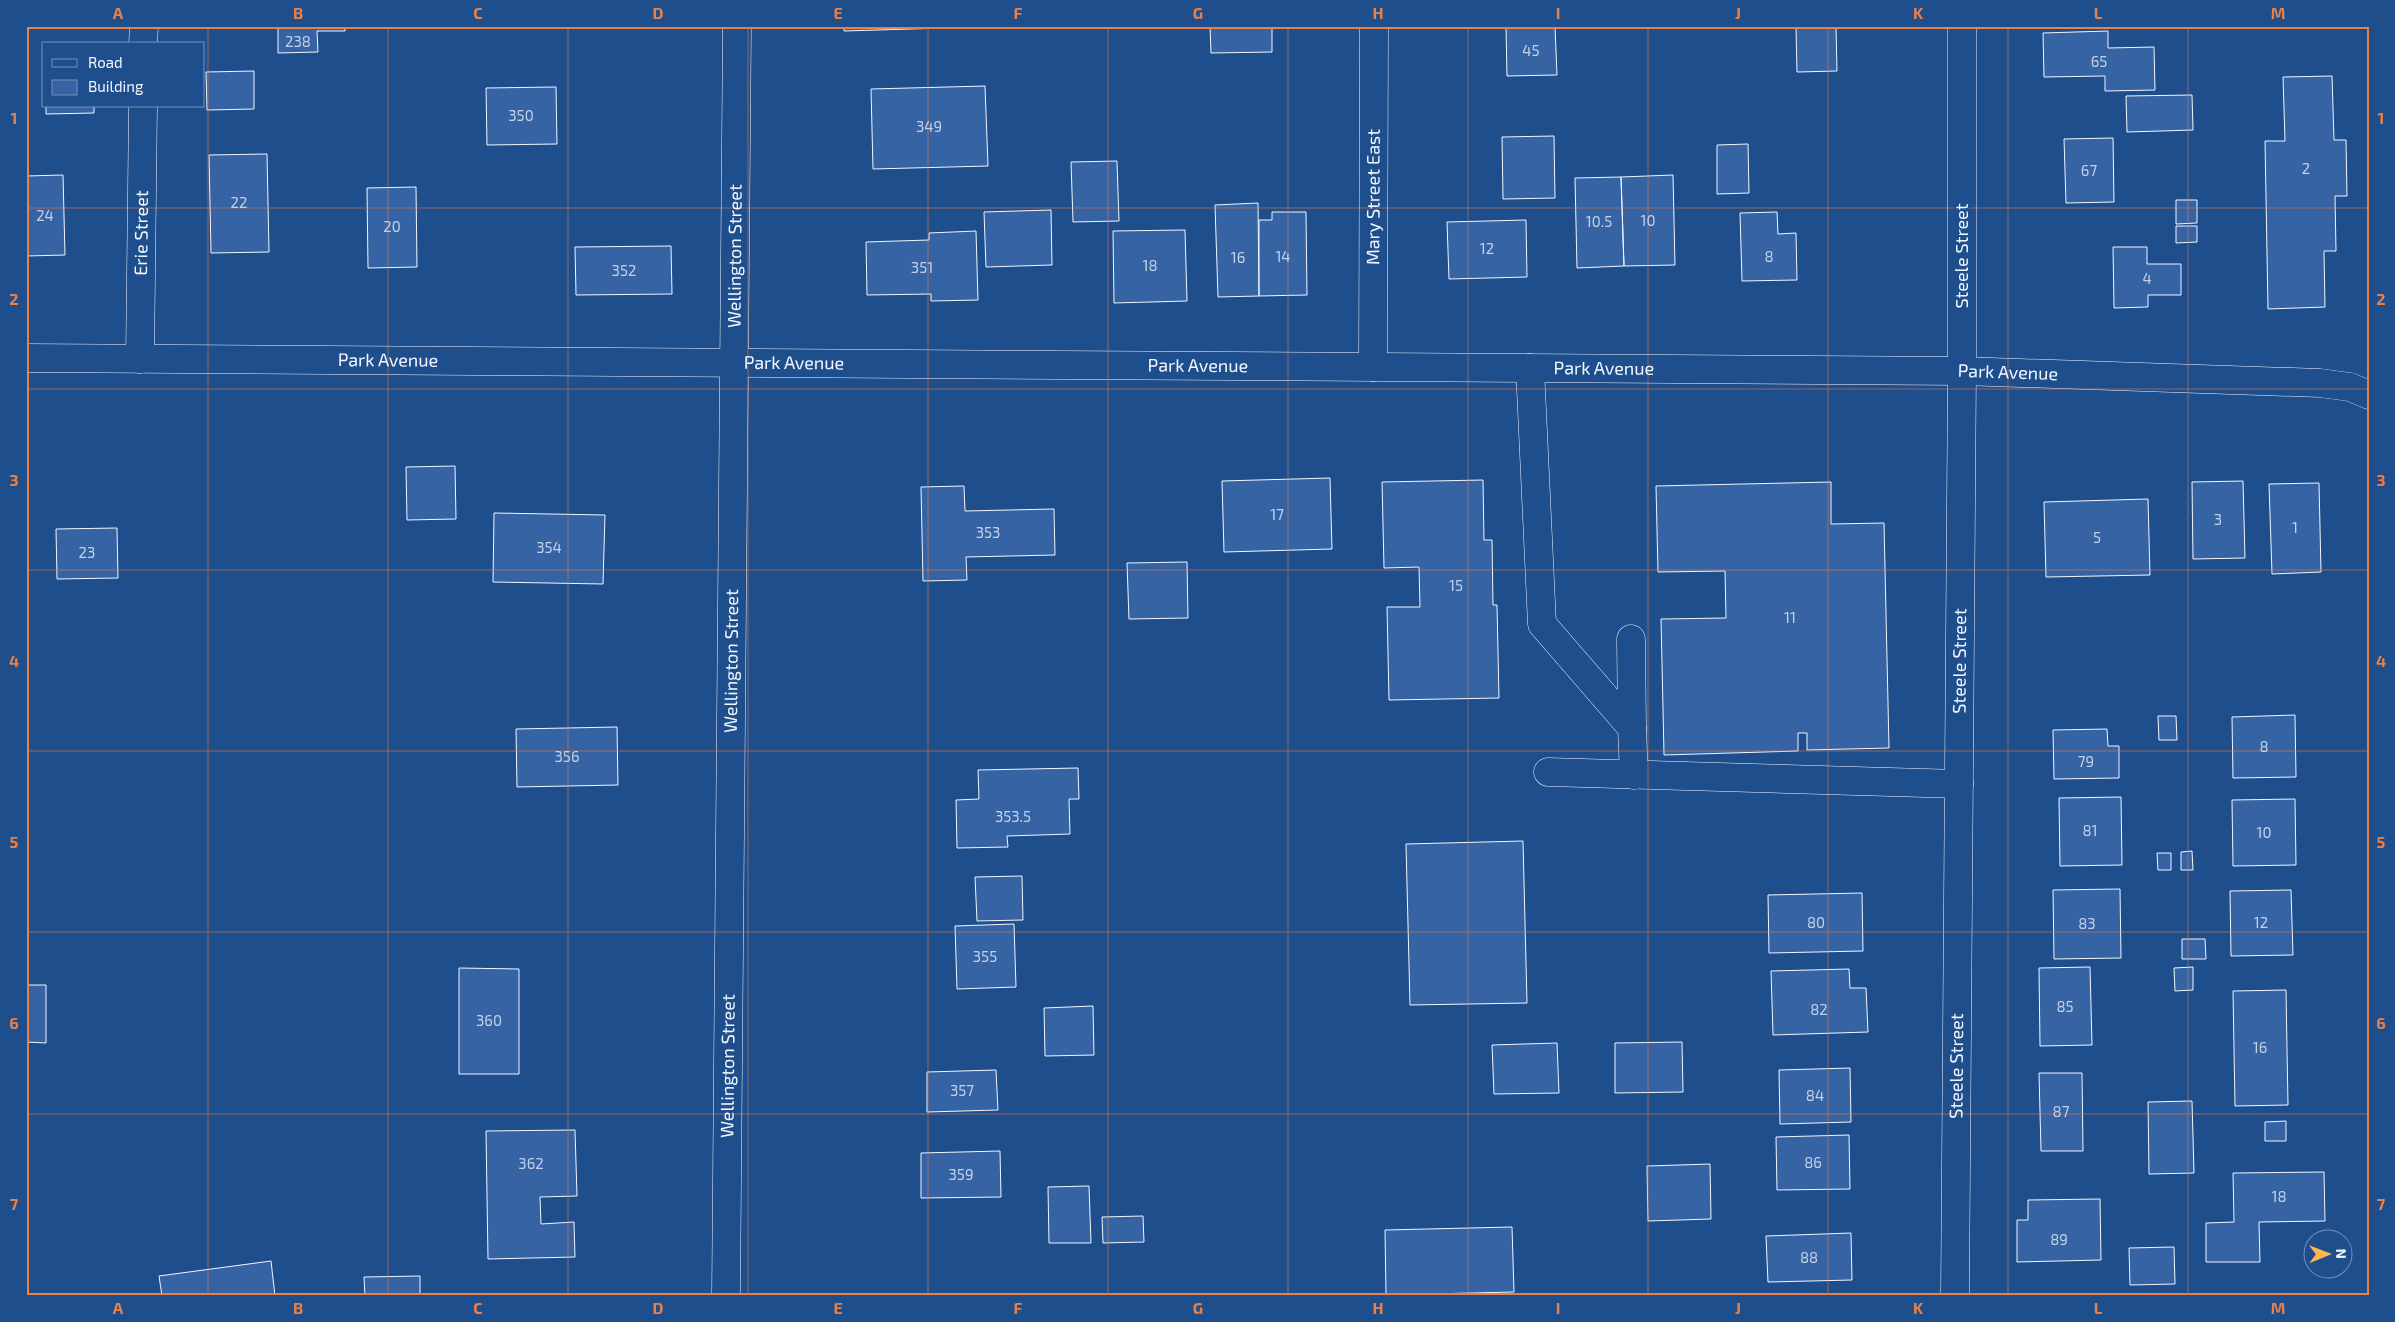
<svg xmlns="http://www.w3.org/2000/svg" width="2395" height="1322" viewBox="0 0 2395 1322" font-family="'Exo 2',sans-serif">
<rect width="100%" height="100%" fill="#1f4e8c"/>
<path fill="#3563a3" stroke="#f2f6ff" d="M278,26H345V31H317L318,52L278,53Z
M844,26H944V28L844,31Z
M1210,26H1272V52L1211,53Z
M1506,26H1555L1557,75L1507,76Z
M1836,27L1837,71L1797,72L1796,28Z
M2108,31V48L2154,47L2155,90L2105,91V76L2044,77L2043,33Z
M254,71V109L207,110L206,72Z
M2332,76L2334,140H2346L2347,196H2335L2336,251H2324L2325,307L2268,309L2265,141H2285L2283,77Z
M985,86L988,166L873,169L871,89Z
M556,87L557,144L487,145L486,88Z
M2192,95L2193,130L2127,132L2126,96Z
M46,106H94V113L46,114Z
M1554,136L1555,198L1503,199L1502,137Z
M2113,138L2114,202L2066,203L2064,139Z
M1748,144L1749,193L1717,194V145Z
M267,154L269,252L211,253L209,155Z
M1117,161L1119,221L1073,222L1071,162Z
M63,175L65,255L26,256V176Z
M1673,175L1675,265L1624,266L1621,177Z
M1621,177L1624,266L1577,268L1575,178Z
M416,187L417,267L368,268L367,188Z
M2176,200H2197V223L2176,224Z
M1258,203L1259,296L1218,297L1215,205Z
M1051,210L1052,265L986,267L984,212Z
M1272,212H1306L1307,295L1259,296V220H1272Z
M1777,212L1778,234L1796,233L1797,280L1742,281L1740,213Z
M1526,220L1527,277L1449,279L1447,222Z
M2176,226H2197V242L2176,243Z
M1185,230L1187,301L1114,303L1113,231Z
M976,231L978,300L931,301V294L867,295L866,242L929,240V233Z
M671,246L672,294L576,295L575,247Z
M2113,247H2147V264H2181V295H2148V307L2114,308Z
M455,466L456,519L407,520L406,467Z
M1330,478L1332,549L1224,552L1222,481Z
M1483,480L1484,540H1492L1493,605H1497L1499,698L1389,700L1387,607H1420L1419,567L1384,568L1382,482Z
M2243,481L2245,558L2193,559L2192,482Z
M1831,482V524L1884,523L1889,748L1807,750V733H1798V751L1664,755L1661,619L1726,618L1725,571L1658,572L1656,486Z
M2319,483L2321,572L2272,574L2269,484Z
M964,486L965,511L1054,509L1055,555L966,557L967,580L923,581L921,487Z
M2148,499L2150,575L2046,577L2044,502Z
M494,513L605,515L603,584L493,582Z
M117,528L118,578L57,579L56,529Z
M1187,562L1188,618L1129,619L1127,563Z
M2295,715L2296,777L2233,778L2232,717Z
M2158,716H2176L2177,740H2159Z
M617,727L618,785L517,787L516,729Z
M2107,729L2108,746H2119V778L2054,779L2053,730Z
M1078,768L1079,799H1069L1070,834L1007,836L1008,847L957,848L956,800L979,799L978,770Z
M2121,797L2122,865L2060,866L2059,798Z
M2295,799L2296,865L2233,866L2232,800Z
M1523,841L1527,1003L1410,1005L1406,844Z
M2192,851L2193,870H2181V852Z
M2157,853H2171V870H2158Z
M1022,876L1023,920L977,921L975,877Z
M2120,889L2121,958L2054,959L2053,890Z
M2291,890L2293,955L2231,956L2230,891Z
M1862,893L1863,951L1769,953L1768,895Z
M1014,924L1016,987L957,989L955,926Z
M2182,939H2205L2206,959H2182Z
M2090,967L2092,1045L2040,1046L2039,968Z
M2193,967V990L2175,991L2174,968Z
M459,968L519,969V1074H459Z
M1849,969L1850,988H1866L1868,1032L1773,1035L1771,971Z
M26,985H46V1043L26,1042Z
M2286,990L2288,1105L2235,1106L2233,991Z
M1093,1006L1094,1055L1045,1056L1044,1008Z
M1682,1042L1683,1092L1615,1093V1043Z
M1557,1043L1559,1093L1494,1094L1492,1045Z
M1850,1068L1851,1122L1780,1124L1779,1070Z
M996,1070L998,1110L927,1112V1072Z
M2039,1073H2082L2083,1151H2041Z
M2192,1101L2194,1173L2149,1174L2148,1102Z
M2286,1121V1141H2265V1122Z
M575,1130L577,1196L540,1197L541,1224L574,1222L575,1257L488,1259L486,1131Z
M1849,1135L1850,1189L1777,1190L1776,1137Z
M1000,1151L1001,1197L921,1198V1153Z
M1710,1164L1711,1219L1648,1221L1647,1166Z
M2324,1172L2325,1221L2259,1222L2260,1262H2206V1223L2234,1222L2233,1173Z
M1089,1186L1091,1243H1049L1048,1187Z
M2100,1199L2101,1260L2017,1262V1220H2028V1200Z
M1143,1216L1144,1242L1103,1243L1102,1217Z
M1512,1227L1514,1292L1386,1295L1385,1230Z
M1851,1233L1852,1280L1768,1282L1766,1236Z
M2174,1247L2175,1284L2130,1285L2129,1248Z
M271,1261L275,1296H162L159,1276Z
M420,1276V1296H365L364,1277Z"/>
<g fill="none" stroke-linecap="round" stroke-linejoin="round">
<g stroke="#f2f6ff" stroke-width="29">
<g id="minor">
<path d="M143,44L144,26"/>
<path id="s1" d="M26,358L1962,371L2320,383L2350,387L2369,395"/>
<path id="s2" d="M140,359L143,106"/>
<path id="s3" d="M1373,367L1374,26"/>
<path d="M1530,368L1542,624L1632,728L1634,775"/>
<path d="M1631,639L1632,728"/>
<path d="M1548,772L1959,784"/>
<path id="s4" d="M726,1296L737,26"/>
<path id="s5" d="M1955,1296L1962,371V26"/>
</g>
</g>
<use href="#minor" stroke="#1f4e8c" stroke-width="28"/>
</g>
<path fill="none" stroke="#ea8049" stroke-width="1" stroke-opacity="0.55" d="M208,26V1296M388,26V1296M568,26V1296M748,26V1296M928,26V1296M1108,26V1296M1288,26V1296M1468,26V1296M1648,26V1296M1828,26V1296M2008,26V1296M2188,26V1296M26,208H2369M26,389H2369M26,570H2369M26,751H2369M26,932H2369M26,1114H2369"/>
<g text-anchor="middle" stroke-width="4" stroke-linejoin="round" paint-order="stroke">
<g font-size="15" fill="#c3d1e8">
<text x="298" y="47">238</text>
<text x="1531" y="56">45</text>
<text x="2099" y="67">65</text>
<text x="521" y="121">350</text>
<text x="929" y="132">349</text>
<text x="2306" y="174">2</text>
<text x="2089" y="176">67</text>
<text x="239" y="208">22</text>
<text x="45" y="221">24</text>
<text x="1648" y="226">10</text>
<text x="1599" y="227">10.5</text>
<text x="392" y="232">20</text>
<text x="1487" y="254">12</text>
<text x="1283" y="262">14</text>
<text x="1769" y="262">8</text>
<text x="1238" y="263">16</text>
<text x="1150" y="271">18</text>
<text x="922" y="273">351</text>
<text x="624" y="276">352</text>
<text x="2147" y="284">4</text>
<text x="1277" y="520">17</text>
<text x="2218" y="525">3</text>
<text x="2295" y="533">1</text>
<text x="988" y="538">353</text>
<text x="2097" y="543">5</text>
<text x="549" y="553">354</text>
<text x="87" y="558">23</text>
<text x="1456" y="591">15</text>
<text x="1790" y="623">11</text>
<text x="2264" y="752">8</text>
<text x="567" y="762">356</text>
<text x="2086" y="767">79</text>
<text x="1013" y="822">353.5</text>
<text x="2090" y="836">81</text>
<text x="2264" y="838">10</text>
<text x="1816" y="928">80</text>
<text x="2261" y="928">12</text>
<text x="2087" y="929">83</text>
<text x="985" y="962">355</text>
<text x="2065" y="1012">85</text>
<text x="1819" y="1015">82</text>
<text x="489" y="1026">360</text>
<text x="2260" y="1053">16</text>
<text x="962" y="1096">357</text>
<text x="1815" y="1101">84</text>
<text x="2061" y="1117">87</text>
<text x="1813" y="1168">86</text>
<text x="531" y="1169">362</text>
<text x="961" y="1180">359</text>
<text x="2279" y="1202">18</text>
<text x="2059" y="1245">89</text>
<text x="1809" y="1263">88</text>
</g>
<g font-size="18" fill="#f2f6ff" stroke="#1f4e8c">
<text dy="6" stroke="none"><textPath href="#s3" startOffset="170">Mary Street East</textPath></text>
<text dy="6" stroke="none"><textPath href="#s2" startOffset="126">Erie Street</textPath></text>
<text dy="6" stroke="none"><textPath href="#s4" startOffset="1040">Wellington Street</textPath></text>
<text transform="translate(1962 256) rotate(-90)" y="6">Steele Street</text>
<text dy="6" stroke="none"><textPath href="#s1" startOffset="362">Park Avenue</textPath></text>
<text dy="6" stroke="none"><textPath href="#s1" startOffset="768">Park Avenue</textPath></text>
<text dy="6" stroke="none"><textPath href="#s1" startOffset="1172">Park Avenue</textPath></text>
<text dy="6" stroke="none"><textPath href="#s1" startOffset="1578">Park Avenue</textPath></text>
<text dy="6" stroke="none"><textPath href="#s1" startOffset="1982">Park Avenue</textPath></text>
<text dy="6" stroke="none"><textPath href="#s4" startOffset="635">Wellington Street</textPath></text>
<text dy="6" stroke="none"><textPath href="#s5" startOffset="635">Steele Street</textPath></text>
<text dy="6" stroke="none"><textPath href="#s4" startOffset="230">Wellington Street</textPath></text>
<text dy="6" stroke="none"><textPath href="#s5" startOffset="230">Steele Street</textPath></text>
</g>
</g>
<rect width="2395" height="1322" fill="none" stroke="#1f4e8c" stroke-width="55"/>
<rect x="42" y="42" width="162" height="65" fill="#1f4e8c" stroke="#7391ba"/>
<rect x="52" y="59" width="25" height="8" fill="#1f4e8c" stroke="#7391ba"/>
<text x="88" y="68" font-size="15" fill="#f2f6ff">Road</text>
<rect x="52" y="80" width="25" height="15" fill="#3563a3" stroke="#7391ba"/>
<text x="88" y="92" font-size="15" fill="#f2f6ff">Building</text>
<g transform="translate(2328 1254) rotate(89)"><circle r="24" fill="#1f4e8c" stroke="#7391ba"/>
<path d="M0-4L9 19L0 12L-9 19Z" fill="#ffb74d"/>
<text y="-8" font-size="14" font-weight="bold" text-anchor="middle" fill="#f2f6ff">N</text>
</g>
<rect x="28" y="28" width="2340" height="1266" fill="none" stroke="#ea8049" stroke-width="2"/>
<g font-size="16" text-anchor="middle" font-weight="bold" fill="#ea8049">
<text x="118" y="19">A</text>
<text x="298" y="19">B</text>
<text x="478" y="19">C</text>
<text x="658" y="19">D</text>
<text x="838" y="19">E</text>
<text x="1018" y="19">F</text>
<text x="1198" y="19">G</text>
<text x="1378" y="19">H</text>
<text x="1558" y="19">I</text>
<text x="1738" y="19">J</text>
<text x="1918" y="19">K</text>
<text x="2098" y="19">L</text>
<text x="2278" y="19">M</text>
<text x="14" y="124">1</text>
<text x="2381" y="124">1</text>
<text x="14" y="305">2</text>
<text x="2381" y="305">2</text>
<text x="14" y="486">3</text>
<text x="2381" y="486">3</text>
<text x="14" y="667">4</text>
<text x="2381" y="667">4</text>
<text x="14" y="848">5</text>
<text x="2381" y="848">5</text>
<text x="14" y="1029">6</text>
<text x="2381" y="1029">6</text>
<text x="14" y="1210">7</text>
<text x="2381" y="1210">7</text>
<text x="118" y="1314">A</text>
<text x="298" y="1314">B</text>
<text x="478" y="1314">C</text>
<text x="658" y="1314">D</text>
<text x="838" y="1314">E</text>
<text x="1018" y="1314">F</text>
<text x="1198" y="1314">G</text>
<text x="1378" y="1314">H</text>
<text x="1558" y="1314">I</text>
<text x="1738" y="1314">J</text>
<text x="1918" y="1314">K</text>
<text x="2098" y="1314">L</text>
<text x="2278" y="1314">M</text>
</g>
</svg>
